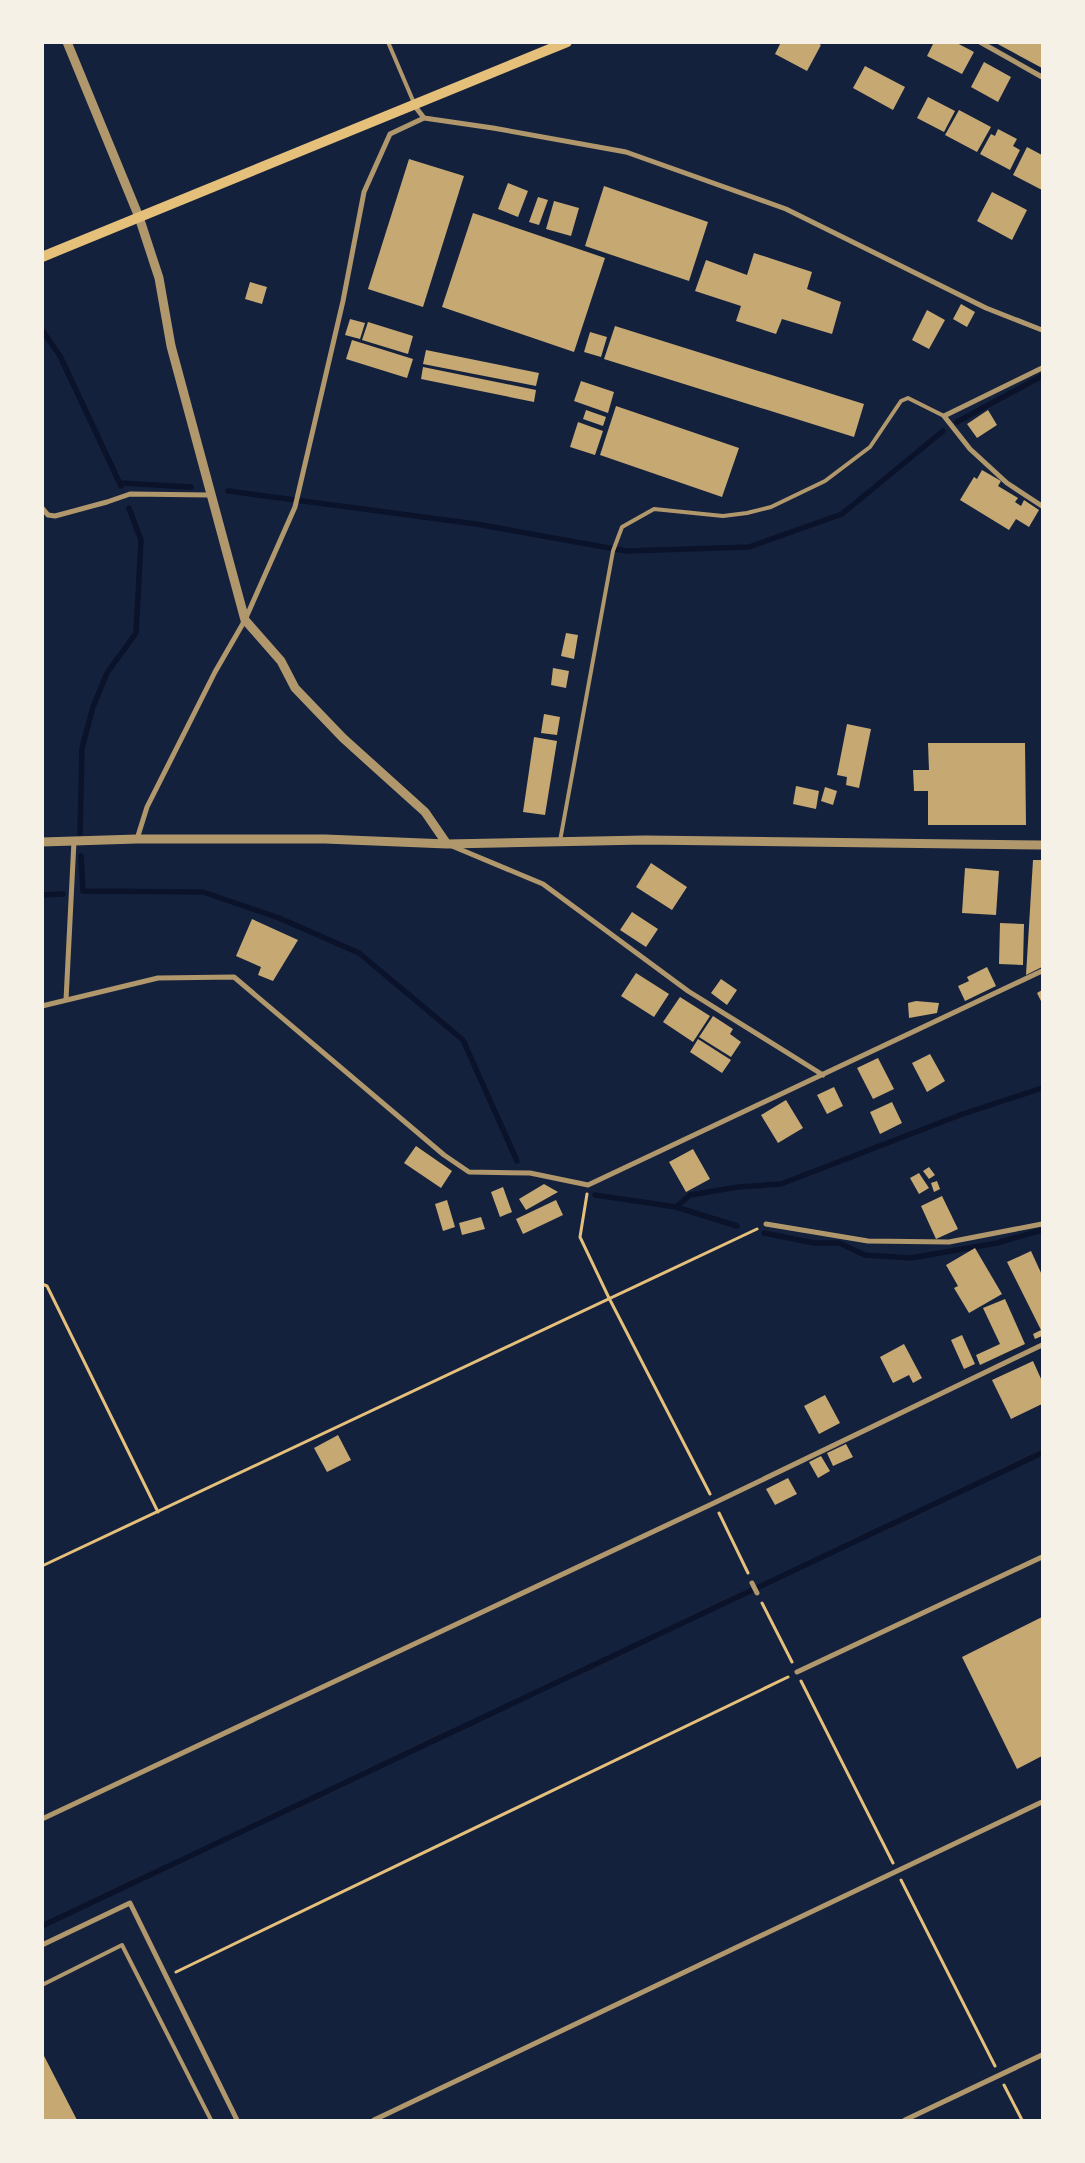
<svg xmlns="http://www.w3.org/2000/svg" width="1085" height="2163" viewBox="0 0 1085 2163" font-family="Montserrat,sans-serif">
<rect width="100%" height="100%" fill="#14213d"/>
<g fill="none" stroke-linecap="round" stroke-linejoin="round">
<path stroke="#0b132b" stroke-width="5.5" d="M42,330L60,356L121,486
M957,422L1042,376
M120,483L191,487
M228,491L476,524L626,551L749,547L842,514L943,431
M80,833L82,748L93,707L107,673L136,633L141,540L129,508
M81,856L83,891L203,892L279,918L359,953L463,1040L517,1161
M42,895L63,894
M595,1195L676,1207L737,1226
M676,1207L690,1195L738,1187L781,1184L960,1115L1042,1088
M764,1233L814,1243H839L865,1255L911,1258L997,1243L1042,1230
M42,1926L1042,1453"/>
</g>
<path fill="#c6a872" d="M781,42H816L821,45L807,71L775,54Z
M934,42H955L974,52L962,74L927,56Z
M994,42H1042V68Z
M984,62L1011,77L998,102L971,87Z
M865,66L905,87L893,110L853,88Z
M928,97L955,111L944,132L917,118Z
M959,110L991,127L977,152L945,135Z
M998,129L1017,139L1013,146L1020,150L1010,170L980,154L991,134L995,136Z
M1027,147L1042,155V190L1013,175Z
M409,159L464,176L423,307L368,289Z
M508,183L528,191L518,217L498,209Z
M604,186L708,222L689,281L585,246Z
M992,192L1027,210L1012,240L977,221Z
M538,197L548,200L539,225L529,222Z
M554,201L579,208L571,236L546,229Z
M473,213L605,258L574,352L442,307Z
M754,253L812,272L807,289L841,302L832,334L782,319L776,334L736,321L741,306L695,291L706,260L747,275Z
M250,282L267,287L262,304L245,299Z
M961,304L975,312L967,327L953,319Z
M927,310L945,320L929,349L912,340Z
M350,319L365,323L360,339L345,335Z
M368,322L413,336L408,354L362,340Z
M615,326L864,404L854,437L604,359Z
M590,332L607,337L601,357L584,352Z
M352,340L413,359L407,378L346,359Z
M426,350L539,373L536,386L423,364Z
M423,367L536,390L534,402L421,379Z
M581,381L614,392L608,413L574,401Z
M616,406L739,448L722,497L600,455Z
M586,410L606,417L603,426L583,419Z
M988,410L997,425L977,438L967,424Z
M578,422L603,431L595,455L570,447Z
M982,470L1001,481L998,486L1018,498L1015,502L1021,506L1024,500L1039,510L1029,527L1016,519L1009,530L960,500L974,477L977,479Z
M566,633L578,635L574,659L561,656Z
M553,668L569,671L566,688L551,685Z
M544,714L560,717L557,735L541,733Z
M847,724L871,729L859,788L846,785L847,777L837,775Z
M534,737L557,741L545,815L523,812Z
M928,743H1025L1026,825H928V791H914L913,770H929Z
M796,786L819,791L816,809L793,804Z
M825,787L837,791L833,805L821,801Z
M1033,860H1042V967L1026,975Z
M651,863L687,887L672,910L636,887Z
M965,868L999,871L996,915L962,913Z
M632,912L658,929L646,947L620,930Z
M252,919L298,940L273,981L258,975L261,967L236,956Z
M1000,923L1024,924L1023,965L999,964Z
M987,967L996,986L965,1001L958,986L969,981L967,977Z
M636,973L669,994L654,1017L621,996Z
M721,979L737,990L727,1005L711,993Z
M1042,990V1003L1037,993Z
M680,997L710,1016L693,1042L663,1022Z
M916,1001L939,1003L937,1013L909,1018L908,1003Z
M713,1016L733,1029L730,1034L741,1042L731,1057L699,1037Z
M698,1039L731,1060L722,1073L690,1052Z
M930,1054L945,1081L927,1092L912,1063Z
M878,1058L894,1089L873,1099L857,1068Z
M834,1087L843,1106L827,1114L817,1095Z
M786,1100L803,1128L778,1143L761,1115Z
M892,1102L902,1123L880,1134L870,1112Z
M416,1146L452,1171L441,1188L404,1163Z
M693,1149L710,1179L686,1192L669,1162Z
M929,1167L935,1175L929,1179L923,1171Z
M919,1173L929,1188L919,1194L910,1178Z
M937,1181L940,1189L934,1192L931,1183Z
M544,1184L558,1192L526,1210L519,1199Z
M503,1187L512,1212L500,1217L491,1192Z
M942,1196L958,1229L936,1239L921,1206Z
M447,1200L455,1227L443,1231L435,1204Z
M556,1200L563,1215L523,1234L516,1219Z
M481,1217L485,1229L462,1235L459,1223Z
M975,1248L1002,1294L969,1313L954,1288L958,1286L946,1265Z
M1031,1251L1042,1275V1336L1035,1339L1033,1334L1041,1330L1007,1262Z
M1005,1299L1025,1344L980,1365L976,1355L1000,1344L983,1308Z
M962,1335L975,1364L964,1369L951,1340Z
M904,1344L922,1378L913,1383L909,1375L893,1383L880,1357Z
M1033,1361L1042,1381V1404L1011,1419L992,1380Z
M825,1395L840,1423L819,1434L804,1406Z
M338,1435L351,1460L327,1472L314,1448Z
M846,1444L853,1457L833,1466L827,1453Z
M821,1456L830,1471L818,1478L809,1462Z
M788,1478L797,1494L775,1505L766,1489Z
M1042,1617V1756L1017,1769L962,1657Z
M42,2052L77,2120H42Z"/>
<g fill="none" stroke-linecap="round" stroke-linejoin="round">
<path stroke="#e5c07b" stroke-width="3" d="M587,1194L580,1237L609,1298L710,1494
M42,1284L47,1286L158,1512
M719,1513L748,1573
M42,1566L757,1229
M762,1603L792,1662
M801,1681L893,1863
M901,1880L995,2066
M176,1972L788,1677
M1004,2085L1022,2120"/>
<path stroke="#b1986c" stroke-width="4" d="M388,42L414,103
M560,841L613,551L622,527L654,509L723,516L747,513L771,507L825,481L870,447L901,401L908,398L944,416
M42,1985L122,1945L211,2120"/>
<path stroke="#b1986c" stroke-width="5" d="M980,42L1042,77
M414,105L424,118L493,128L626,152L786,209L986,308L1042,330
M1042,368L944,416L970,449L1007,483L1042,506
M42,508L48,515L55,516L107,502L130,494L210,495
M137,839L147,807L215,672L245,620L295,507L343,301L364,192L390,134L424,118
M452,846L543,884L688,991L823,1075
M66,1000L74,841
M42,1006L158,978L234,977L444,1155L469,1172L530,1173L588,1185L1042,971
M766,1224L868,1241L949,1242L1042,1224
M752,1583L757,1593
M797,1672L1042,1557
M42,1819L714,1503L1042,1345
M42,1945L130,1903L237,2120
M374,2120L1042,1802
M905,2120L1042,2055"/>
<path stroke="#b1986c" stroke-width="9" d="M67,42L139,217L159,278L171,346L245,620L281,661L295,688L343,738L425,812L447,844
M42,842L137,839H325L447,844L645,840L1042,845"/>
<path stroke="#e5c07b" stroke-width="10" d="M42,257L567,42"/>
</g>
<rect width="1085" height="2163" fill="none" stroke="#f6f1e7" stroke-width="88"/>
</svg>
